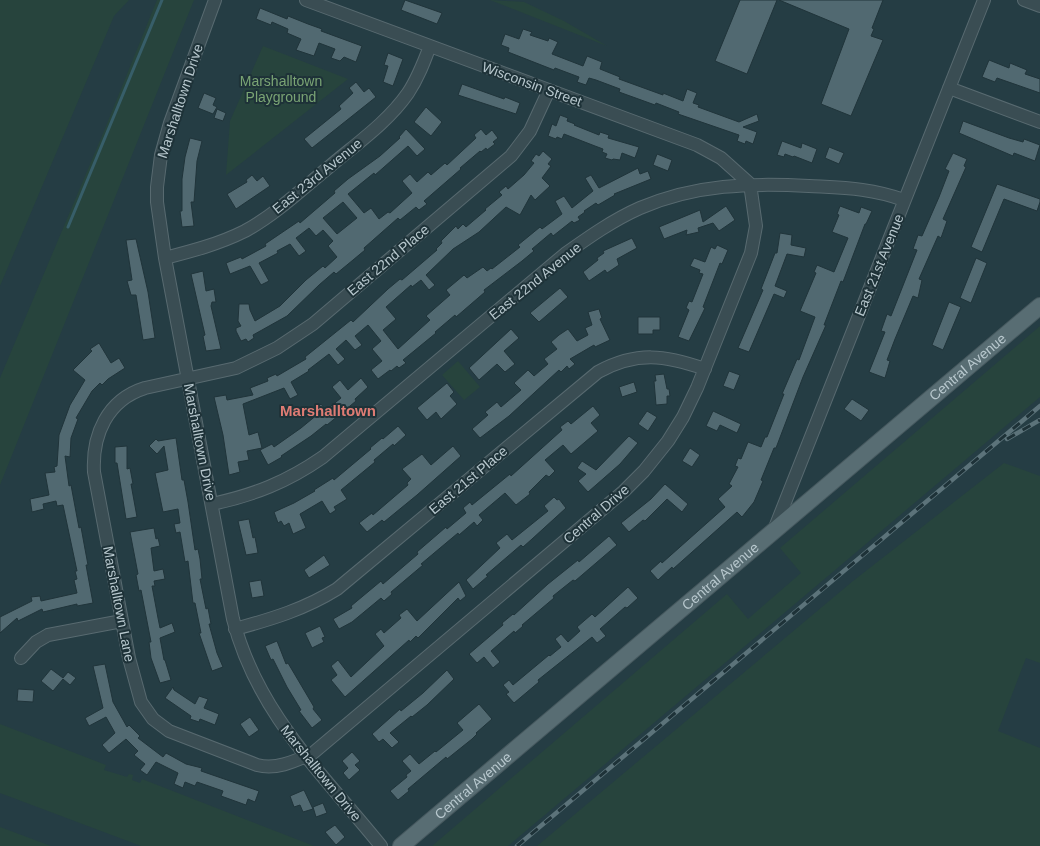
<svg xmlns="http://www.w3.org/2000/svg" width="1040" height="846" viewBox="0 0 1040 846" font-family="Helvetica,sans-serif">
<rect width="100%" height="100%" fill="#253d44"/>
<path fill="#27443d" d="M0,0H129L114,16L0,286Z
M157,0H194L0,485V378L104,131Z
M490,0L524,2L564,21L607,46Z
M263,46L348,79L226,175L230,121Z
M1040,326V397L508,846H432L727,594L748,619L801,573L780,548Z
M458,361L480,387L464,400L442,375Z
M1004,463L1040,476V663L1026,658L998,731L1040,748V846H537L853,581Z
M0,724L106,765L104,770L127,777L129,774L133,775L132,780L140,783L142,779L314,846H141L0,793Z
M0,827L51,846H0Z"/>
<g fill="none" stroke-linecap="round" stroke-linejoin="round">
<path stroke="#375e69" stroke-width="3" d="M68,227L162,0"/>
</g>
<path fill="#516971" stroke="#20343a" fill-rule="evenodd" d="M405,0L442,13L437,24L401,10Z
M740,0H777L747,74L715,61Z
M779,0H883L872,28L874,29L871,36L883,40L851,116L821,104L849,29Z
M260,8L287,19L288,16L308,24L322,29L321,31L362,46L356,62L344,57L340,61L331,58L335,49L319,43L314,56L296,50L301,39L287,33L288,29L272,22L271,25L256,19Z
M523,29L532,32L530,35L548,41L549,38L558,42L552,54L583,66L587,56L602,62L600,69L620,77L619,79L663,95V93L683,101L687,89L697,93L693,103L699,105L698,107L739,122L757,114L759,121L743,127L757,132L753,144L746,141L745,144L737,141L739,135L678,114L679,112L656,103L655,105L619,92L620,89L596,80L589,78L586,85L577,82L579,77L555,68L554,70L508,52L509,48L501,45L505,34L519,39Z
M388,53L403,59L393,86L383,82L388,66L384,65Z
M989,60L1009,68L1010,63L1027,70L1025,74L1040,79V93L997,78L995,82L982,77Z
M356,82L364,92L369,88L376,97L312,148L304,139L341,109L339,106L353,93L349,88Z
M462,84L504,99L505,97L520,103L516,114L458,95Z
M204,93L216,98L213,105L217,107L213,114L198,108Z
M426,107L442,122L431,136L414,122Z
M217,109L226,113L223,121L214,118Z
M560,115L568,118L567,121L575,124L574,125L599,135L600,132L609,135L608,138L639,147L635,158L622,153L620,160L613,159L612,160L605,158L607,154L602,152L603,149L595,146L564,134L562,139L557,137L556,139L548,136L552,124L556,126Z
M963,121L1009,138L1023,142L1024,139L1040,145L1035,161L1014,153L1013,156L959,133Z
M406,129L425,149L417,156L408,146L375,175L374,173L348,194L364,213L371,208L379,219L388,212L390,213L412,193L402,181L410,174L417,182L428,172L431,175L445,163L447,165L476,138L474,135L481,129L486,135L492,130L498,138L493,142L495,144L487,150L486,148L481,152L480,151L460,168L461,169L424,201L427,204L419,210L416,207L400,220L398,218L364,248L365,250L353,260L336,274L334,272L319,285L287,316L253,335L254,338L248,342L246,339L241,341L236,331V328L241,326L238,321L239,304H249L250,310L255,321L280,306L306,280L323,266L325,268L337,257L328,246L333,241L323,230L316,236L309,228L296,238L306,251L299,256L290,244L277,251L278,253L259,263L269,281L261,285L250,266L230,274L226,263L241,257L242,259L266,246L265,244L299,221L300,223L335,193L334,191L348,179L380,156L400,138L399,137ZM343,202L357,218L337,234L323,218Z
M190,138L202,141L197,161L194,202H191L194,226L182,227L180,211H182V179L185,157Z
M782,141L801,148L802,143L817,149L812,163L794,156L793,157L785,154L784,157L777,155Z
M829,147L844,153L839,164L825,158Z
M543,151L552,159L548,164L551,166L542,178L550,186L535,200L531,195L520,215L506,207L479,232L453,249L426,275L435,285L429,290L421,280L412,287L411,285L386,307L396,319L383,330L398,349L430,320L426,316L450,295L446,290L464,275L467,278L483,267L487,271L491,268L492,269L520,247L518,245L540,227L542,229L562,214L555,201L564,196L572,208L593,191L585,178L591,175L599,188L638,168L640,174L648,171L651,179L614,194L615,195L598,205L596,203L584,211L585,212L578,217L580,220L574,223L572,221L553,236L551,233L532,249L534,251L522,261L484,290L485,292L456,317L455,315L435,332L436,333L403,360L406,363L399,368L397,366L391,371L390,370L378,379L371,370L382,361L372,349L381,341L368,325L355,336L362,345L355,350L346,340L336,349L345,359L338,365L329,354L308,370L309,371L291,382L298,395L290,399L284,388L243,404L249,435L258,432L262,448L247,451L249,460L238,462L240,472L229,475L223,435L214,397L226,395L227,400L253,395L250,388L268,381L267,378L276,374L277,376L306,359L305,357L351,320L353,322L388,289L400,279L402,280L437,250L436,249L442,243L441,241L456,226L458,229L463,224L466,227L486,210L485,209L502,195L499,192L506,186L508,189L524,175L534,163L531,161L536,154L539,156Z
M953,153L967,159L964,166L966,167L943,219L947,221L941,238L938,236L919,279L922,280L918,298L913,296L895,339L887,360L890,361L885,378L869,372L885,332L881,331L887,314L891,316L917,250L913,249L918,235L922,236L939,197L949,171L945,169Z
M657,154L672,160L668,171L653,165Z
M252,175L257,181L263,176L270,186L236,209L227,194L247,182L246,180Z
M997,184L1040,199V202L1037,211L1004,199L982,252L971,247Z
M726,206L735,220L719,231L713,223L698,228L699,232L686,235L687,230L664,239L659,227L700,210L703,222Z
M840,206L859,213L861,207L872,211L866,224H865L843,282L841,281L824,325H826L803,377L776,448H774L761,480L763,481L754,502L742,517L737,512L673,569L672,567L658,580L650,571L661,561L662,563L725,507L718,499L732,486L729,484L738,467L735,466L738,458L741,459L748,442L761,447L765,437H767L784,394H782L797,359L799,360L815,317L800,311L816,273L814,272L817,265L834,272L848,238L832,232L839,215L837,214Z
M780,233L792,235L791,245L806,248L804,257L787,254L775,286L787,291L784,298L774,294L749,352L738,348L763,290L761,289L775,253H777Z
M632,238L637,248L617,259L619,265L607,273L605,270L589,281L583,272L598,260L597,258L604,253L603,251Z
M136,239L148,292L155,338L143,340L136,295H131L127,281L132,280L126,240Z
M717,245L728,250L722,264L720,263L703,307L705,308L689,341L678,337L689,310L686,308L689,301L692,302L703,274L699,273L700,270L690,266L694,258L705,262L711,247L715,249Z
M976,258L987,263L971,303L960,298Z
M203,271L206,291L214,289L216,302H212L211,306L221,349L206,351L203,336L205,335L191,274Z
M560,288L568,297L539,322L530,313Z
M949,302L961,307L943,350L932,345Z
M599,309L602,318L600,319L610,340L595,347L594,345L570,359L575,364L569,369L567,366L561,372L559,370L509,416L480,438L472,429L488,415L485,412L497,402L501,407L521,390L514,383L528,370L534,376L548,364L544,359L557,349L551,342L559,335L568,329L577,341L588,335L585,328L592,325L588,312Z
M638,317H660V330H653V334H638Z
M511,329L519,338L504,351L515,364L505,372L497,364L479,380L469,368Z
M99,343L111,363L119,358L125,368L108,379L102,385L100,383L92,391L76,418L78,419L71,438L70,457L65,456L69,486L71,485L79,528L81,527L85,549L88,565H86L93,603L77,606V604L43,612L42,609L18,621L17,618L0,633V617L32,601L31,597L40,596L41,601L77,593L74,580L77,579L75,571H77L63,505L57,506L56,501L43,504L44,509L32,512L30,499L49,495L45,473L55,472L54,467L57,466L59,435L70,405L85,380L73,370L92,351L90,349Z
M729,371L740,375L734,390L723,386Z
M664,374L667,389H669L670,396H667V404L656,405L654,381H656L655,375Z
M361,378L368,387L355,399L356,401L327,425L326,424L311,436L281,456L282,457L268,465L260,450L272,444L274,447L301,428L318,414L314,410L321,404L326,410L341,398L332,387L340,380L348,390Z
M634,382L637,392L622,397L619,387Z
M447,383L454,392L450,396L457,404L441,419L436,412L427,420L417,408Z
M852,399L869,410L861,421L844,409Z
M593,406L600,415L591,423L598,431L571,454L563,445L545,460L555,471L549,477L546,475L529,492L530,494L516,505L505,493L479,515L483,520L477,526L474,522L459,535L458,533L421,564L423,565L391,592L392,594L384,601L381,598L352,622L339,629L333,619L352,608L351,606L381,581L383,584L418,554L417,552L446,527L447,529L466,513L463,508L470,502L472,505L510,474L511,476L562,430L560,427L568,421L571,424Z
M647,411L657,417L648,431L638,424Z
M713,411L741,424L737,433L720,425L717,431L706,426Z
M398,426L406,435L394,446L393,444L374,460L375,462L341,490L347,499L334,507L336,510L330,514L322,501L300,514L306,528L293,534L289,523L284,526L281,521L278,523L274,512L294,503L315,491L314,490L333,478L334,480L371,449L370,448L382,438L383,439Z
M629,436L638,443L620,464L588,492L578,481L586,474L577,468L582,461L596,470Z
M176,438L182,480H184L188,502L195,550L198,549L200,559L202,579H200L206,609L208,608L211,624H209L217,653L223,667L212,671L199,633H201L195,603H193L188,561L185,562L180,532L176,533L174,524L180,523L178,509L163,512L155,473L168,470L164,446L157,454L149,446L156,439L158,441Z
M127,446V469L130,468L133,484H131L137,517L126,519L117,463H115V447Z
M453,446L461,456L417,495L384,522L382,520L367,532L359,523L372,513L373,515L408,485L407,483L411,479L402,469L422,454L431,465Z
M690,448L700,455L692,467L682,461Z
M665,484L688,504L682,512L667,499L645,521L643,520L629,532L621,523L651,499Z
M554,497L557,500L559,499L566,508L532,539L523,547L521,545L486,575L488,576L473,589L466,580L500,548L496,543L507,534L512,540L548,511L544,506Z
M249,519L253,538L255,537L258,553L246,555L238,521Z
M154,528L156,539L158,538L160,546L151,548L154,571L163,569L165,579L154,581L155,586H152L158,618L160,628L172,623L175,632L160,638L164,660H165L171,680L160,683L151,658L149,642H151L141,590L139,591L136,575L138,574L130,532Z
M609,536L617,545L575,581L573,580L553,596L554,598L522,625L523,626L515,633L514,631L491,651L500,662L493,668L484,657L477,663L469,654L503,625L502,623L513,614L514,615L548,584L578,560L579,562Z
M324,555L330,565L309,578L304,570Z
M261,580L264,596L252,598L249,582Z
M459,582L466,596L460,601L458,598L418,638L416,636L410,642L409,640L345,697L331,680L337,675L331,666L338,660L351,677L384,646L375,634L381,629L384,633L401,618L399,615L407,609L417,621Z
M628,587L638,598L627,608L625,607L600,629L606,636L597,643L592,637L538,680L539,682L514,703L506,694L509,692L503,685L509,680L513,685L549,655L550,656L561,647L555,639L561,634L568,642L580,631L577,627L592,614L595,617Z
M320,626L325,637L322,638L324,642L312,648L305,633Z
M277,641L286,664L288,663L314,707L313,709L322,720L312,728L299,711L301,710L287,687L273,659L271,660L265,646Z
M105,664L113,702L127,727L129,725L140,736L138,738L163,757L166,753L186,764L202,768L201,771L259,791L255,802L248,799L246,805L221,796L223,791L197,782L195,786L185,782L183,788L174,784L178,773L156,762L147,775L140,770L145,764L134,755L138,751L126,739L109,753L102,745L115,733L106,717L89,726L85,718L103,708L93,666Z
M51,669L63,678L68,672L76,678L70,685L63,679L53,691L41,681Z
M447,670L454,679L427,705L412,717L411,716L390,733L399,742L392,748L383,739L379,742L372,734L400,709L401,711L423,693Z
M173,687L174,690L195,704L199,696L208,699L204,708L219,714L215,725L200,719L199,722L190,719L191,716L165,698Z
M18,689L34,690L33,702L17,701Z
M479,704L492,719L476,733L477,734L472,739L447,759L446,757L408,789L409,791L398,800L390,791L407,777L406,775L411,771L402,761L410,754L419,764L435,751L436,752L463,730L457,723Z
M250,717L259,730L249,737L240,724Z
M352,752L360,761L355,765L360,770L349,780L343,773L348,768L342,761Z
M304,790L313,809L303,812L300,805L294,807L290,796Z
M323,803L327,813L316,817L313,807Z
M335,825L345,837L336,845L325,832Z"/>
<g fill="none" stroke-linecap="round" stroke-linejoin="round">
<g stroke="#586a70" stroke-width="14">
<path id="minor" d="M215,0L170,123L161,155L157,187V202L165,258L233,619C257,713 322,773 381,846
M306,0L697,145L721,158L750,184
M1024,0L1040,6
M949,88L1040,122
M549,90L530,131L511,156L313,324L277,348L236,368L145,388C107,400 92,435 94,472L129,658L141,702L153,719L169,731L257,765C277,770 295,761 313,753L624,491L644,471L668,441L683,417L697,388L751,253L756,226L750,184
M165,258C192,251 219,244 245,231C276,214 302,189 329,167C356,144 388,122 408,93C418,78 424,62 430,46
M212,504C254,495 287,482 323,457L565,254C589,237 613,220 640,208C696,184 750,183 809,186C845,188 870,188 904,200
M774,530L984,0
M235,629C272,619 305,609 337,589L598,372C637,351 665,355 705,369
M21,658L36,642L48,635L122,621"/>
</g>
<g stroke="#47595f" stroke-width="18">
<g id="major">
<path id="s1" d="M401,846C615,667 826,485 1040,306"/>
</g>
</g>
<use href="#minor" stroke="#3a4d53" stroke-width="12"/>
<use href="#major" stroke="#586d73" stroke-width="16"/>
<g stroke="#5c737a" stroke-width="4.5">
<path id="rail" d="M1007,439L1040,420
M517,846L1040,406"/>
</g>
<use href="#rail" stroke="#1e3238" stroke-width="3" stroke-dasharray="9" stroke-linecap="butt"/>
</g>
<g text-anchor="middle" stroke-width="4" stroke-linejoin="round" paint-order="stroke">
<g font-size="14" fill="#7aa474" stroke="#1e3238">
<text x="281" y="86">Marshalltown<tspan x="281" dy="16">Playground</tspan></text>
</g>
<g font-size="14" fill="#b7c7cd" stroke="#1e3238">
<text transform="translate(532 84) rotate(20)" y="5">Wisconsin Street</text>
<text transform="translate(180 101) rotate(-72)" y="5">Marshalltown Drive</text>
<text transform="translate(317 176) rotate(-39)" y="5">East 23rd Avenue</text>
<text transform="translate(388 260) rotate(-40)" y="5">East 22nd Place</text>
<text transform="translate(879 265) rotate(-68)" y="5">East 21st Avenue</text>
<text transform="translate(535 281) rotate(-39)" y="5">East 22nd Avenue</text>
<text dy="5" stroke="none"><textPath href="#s1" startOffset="742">Central Avenue</textPath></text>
<text transform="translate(200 442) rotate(79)" y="5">Marshalltown Drive</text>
<text transform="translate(468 480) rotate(-40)" y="5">East 21st Place</text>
<text transform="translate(596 514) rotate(-41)" y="5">Central Drive</text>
<text dy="5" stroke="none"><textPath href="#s1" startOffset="418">Central Avenue</textPath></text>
<text transform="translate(119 604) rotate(79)" y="5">Marshalltown Lane</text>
<text transform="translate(321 773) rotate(51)" y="5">Marshalltown Drive</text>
<text dy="5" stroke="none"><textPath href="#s1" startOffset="94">Central Avenue</textPath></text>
</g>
<g font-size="15" font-weight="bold" fill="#df7c74" stroke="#1e3238">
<text x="328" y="416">Marshalltown</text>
</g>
</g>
</svg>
